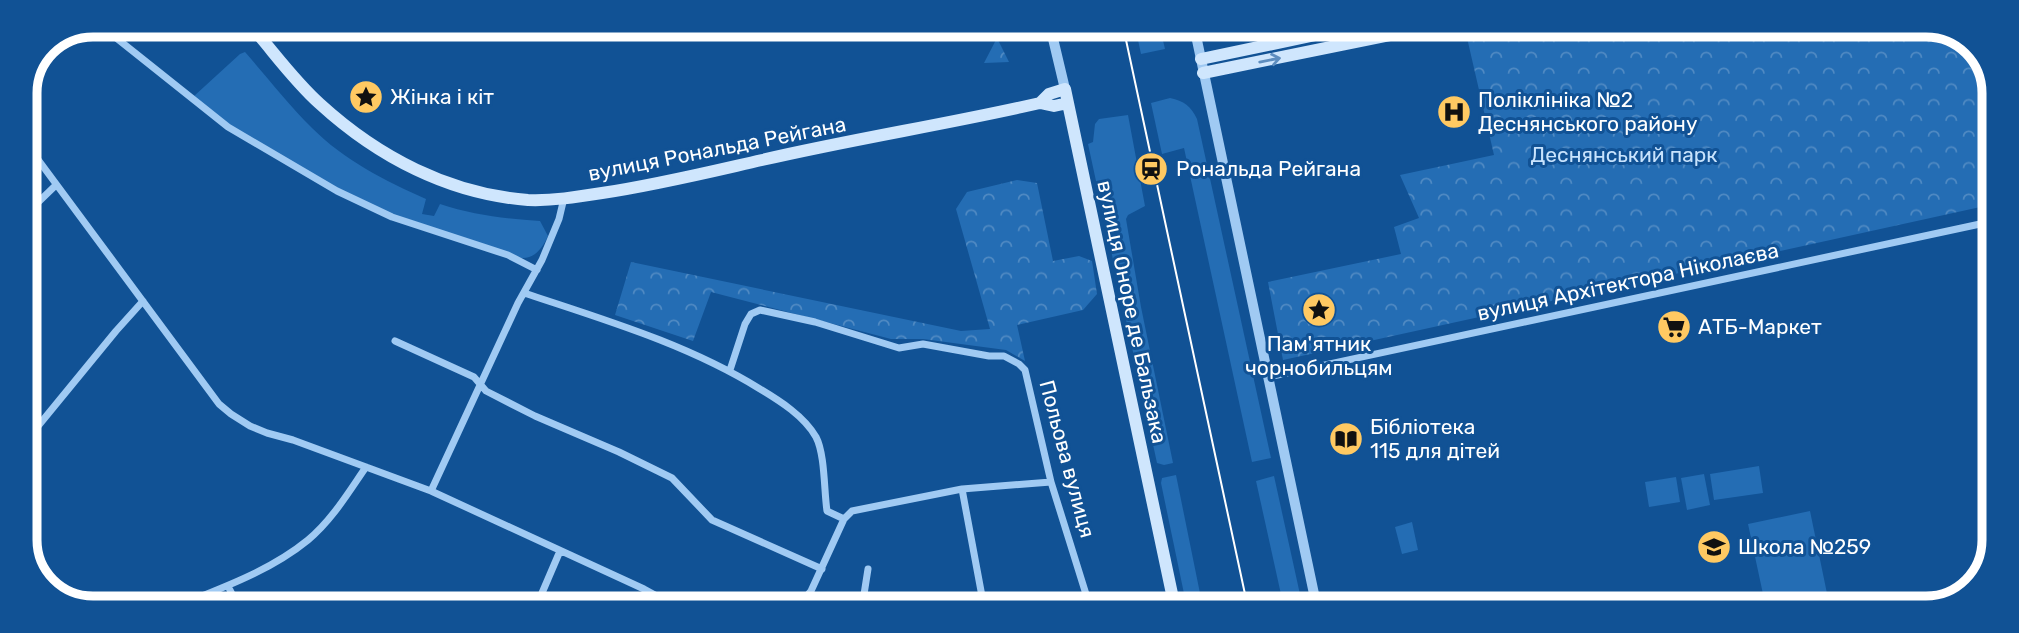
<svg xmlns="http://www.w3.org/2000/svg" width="2019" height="633" viewBox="0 0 2019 633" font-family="Rubik,sans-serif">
<defs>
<pattern id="forest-crowns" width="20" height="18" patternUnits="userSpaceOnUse" patternTransform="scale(1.75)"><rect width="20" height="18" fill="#246db4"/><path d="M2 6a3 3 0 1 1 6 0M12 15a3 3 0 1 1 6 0" fill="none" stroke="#508ac3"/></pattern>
</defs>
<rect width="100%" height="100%" fill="#115295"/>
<path fill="#246db4" d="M1135,26H1178L1177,36L1160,28L1165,49L1141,54Z
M245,52C267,77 288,104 312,128C344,160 385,181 426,199L422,214L434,216L440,204C473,215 506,219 540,221L548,236C543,247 535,259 521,258L392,215L338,189L229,125L193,97L240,54Z
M1170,98C1184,101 1191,106 1197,119L1271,458L1252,462L1184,148L1162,154L1151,103Z
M1128,115L1145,206L1128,215L1126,219L1141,307L1173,463L1164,465L1157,463L1088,144L1093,142L1095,124L1099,119Z
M1759,466L1763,493L1714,500L1710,474Z
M1704,474L1710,505L1687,510L1681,478Z
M1176,475L1203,608H1187L1161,483L1162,478Z
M1274,476L1303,608H1284L1256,481Z
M1676,477L1680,502L1649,507L1645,482Z
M1810,511L1830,608H1766L1748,524Z
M1412,522L1418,550L1402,554L1395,527Z"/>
<path fill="url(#forest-crowns)" d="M1212,26H1284L1215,40Z
M1478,26L1944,27L1980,51L1994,88V204L1283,360L1268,282L1401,254L1394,227L1419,218L1400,175L1494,155L1465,29Z
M997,38L1009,62L984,63Z
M1017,180L1037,183L1053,261L1079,256L1092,261L1097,294L1083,310L1017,325L1025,361L1006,350L923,339H891L711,292L693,341L615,315L631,262L961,331L990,329L956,209L967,192Z"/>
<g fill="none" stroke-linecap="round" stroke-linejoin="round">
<path stroke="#a0caf3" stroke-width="7" d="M100,25L228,127L337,191L392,217L508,255L537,270
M25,142L219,404L231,414L250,426L267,433L293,440L431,491L644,589L677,607
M25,215L56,185
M524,293C605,320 687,344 760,389C780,401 804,416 816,437C825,454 824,491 827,511L844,519
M395,341L474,377L486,391L535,416L619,452L672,478L712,520L822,569
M730,370L745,324L751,314L760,310L815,322L899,348L923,344L989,356H1004L1019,364L1025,370L1051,482L1090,607
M1269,377L1994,221
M25,442L116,331L143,301
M962,489L984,607
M431,491L518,303L542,260L559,219L564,198
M228,586L238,606
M177,606C222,588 270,571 308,540C332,520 348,493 366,467
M536,607L560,551
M797,607L811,591L844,519L852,511L962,489L1051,482
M862,607L868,569"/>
<path stroke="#a0caf3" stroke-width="10" d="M1050,26L1065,89
M1194,26L1317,608"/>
<path stroke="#cfe6fd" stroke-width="12" d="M250,25C273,51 294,81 320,104C378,157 449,194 528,200C552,201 577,197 602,193C656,185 709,172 762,160C848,140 936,126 1022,107L1040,103L1049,94L1065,89L1175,608
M1201,59L1358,26
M1203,73L1434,26
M1040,103L1054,106L1068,103"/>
<path stroke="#fff" stroke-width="2" d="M1123,26L1248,608"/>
</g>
<defs><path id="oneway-shaft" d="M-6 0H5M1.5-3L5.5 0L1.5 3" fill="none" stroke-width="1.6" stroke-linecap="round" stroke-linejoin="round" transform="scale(1.75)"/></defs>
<use stroke="#5d8dbf" href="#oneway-shaft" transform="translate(1270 60) rotate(-11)"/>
<defs>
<g id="sight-disc" transform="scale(1.75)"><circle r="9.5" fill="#ffc962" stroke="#115295"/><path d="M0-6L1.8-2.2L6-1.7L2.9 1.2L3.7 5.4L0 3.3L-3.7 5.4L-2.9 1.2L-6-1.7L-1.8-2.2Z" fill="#111"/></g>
<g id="hospital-disc" transform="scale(1.75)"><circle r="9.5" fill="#ffc962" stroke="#115295"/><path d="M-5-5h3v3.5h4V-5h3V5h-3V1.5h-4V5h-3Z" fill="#111"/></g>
<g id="station-disc" transform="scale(1.75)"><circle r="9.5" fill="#ffc962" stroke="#115295"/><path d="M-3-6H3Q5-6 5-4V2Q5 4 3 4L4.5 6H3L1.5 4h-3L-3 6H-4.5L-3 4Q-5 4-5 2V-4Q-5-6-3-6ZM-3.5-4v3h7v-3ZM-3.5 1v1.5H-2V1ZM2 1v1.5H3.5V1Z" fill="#111"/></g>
<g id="supermarket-disc" transform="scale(1.75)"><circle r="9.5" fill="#ffc962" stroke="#115295"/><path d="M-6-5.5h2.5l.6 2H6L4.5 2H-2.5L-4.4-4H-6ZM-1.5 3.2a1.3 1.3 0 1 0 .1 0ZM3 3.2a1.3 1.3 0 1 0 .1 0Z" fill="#111"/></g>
<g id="library-disc" transform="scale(1.75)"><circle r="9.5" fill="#ffc962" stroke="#115295"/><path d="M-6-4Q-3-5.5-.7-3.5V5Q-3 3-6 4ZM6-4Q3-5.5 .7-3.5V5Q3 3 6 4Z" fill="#111"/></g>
<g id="school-disc" transform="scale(1.75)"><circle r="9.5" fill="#ffc962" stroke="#115295"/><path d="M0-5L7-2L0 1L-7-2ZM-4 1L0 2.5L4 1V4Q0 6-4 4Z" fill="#111"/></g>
</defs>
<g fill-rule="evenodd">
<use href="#sight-disc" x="366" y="97"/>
<use href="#hospital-disc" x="1454" y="112"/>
<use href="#station-disc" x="1151" y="169"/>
<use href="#sight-disc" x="1319" y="310"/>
<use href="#supermarket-disc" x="1674" y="327"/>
<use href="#library-disc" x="1346" y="439"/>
<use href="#school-disc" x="1714" y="547"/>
</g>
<g text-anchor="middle" stroke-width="6" stroke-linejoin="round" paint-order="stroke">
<g font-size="21" fill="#fff" stroke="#115295" text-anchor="start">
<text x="390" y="104">Жінка і кіт</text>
<text x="1478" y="107">Поліклініка №2<tspan x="1478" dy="24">Деснянського району</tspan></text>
<text x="1176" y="176">Рональда Рейгана</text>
<text x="1698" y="334">АТБ-Маркет</text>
<text x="1319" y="351" text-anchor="middle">Пам'ятник<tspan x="1319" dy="24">чорнобильцям</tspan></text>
<text x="1370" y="434">Бібліотека<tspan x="1370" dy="24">115 для дітей</tspan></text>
<text x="1738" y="554">Школа №259</text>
</g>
<g font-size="21" fill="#fff" stroke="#115295">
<text transform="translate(717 149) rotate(-11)" y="7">вулиця Рональда Рейгана</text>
<text transform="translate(1628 282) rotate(-12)" y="7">вулиця Архітектора Ніколаєва</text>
<text transform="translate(1132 312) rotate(78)" y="7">вулиця Оноре де Бальзака</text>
<text transform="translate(1067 459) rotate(75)" y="7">Польова вулиця</text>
</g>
<g font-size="21" fill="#c8e3fd" stroke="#115295">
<text x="1624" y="162">Деснянський парк</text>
</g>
</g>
<path d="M0 0H2019V633H0ZM93 37H1926A56 56 0 0 1 1982 93V540A56 56 0 0 1 1926 596H93A56 56 0 0 1 37 540V93A56 56 0 0 1 93 37Z" fill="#115295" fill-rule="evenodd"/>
<path fill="none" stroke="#fff" stroke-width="9" d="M93 37H1926A56 56 0 0 1 1982 93V540A56 56 0 0 1 1926 596H93A56 56 0 0 1 37 540V93A56 56 0 0 1 93 37Z"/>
</svg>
